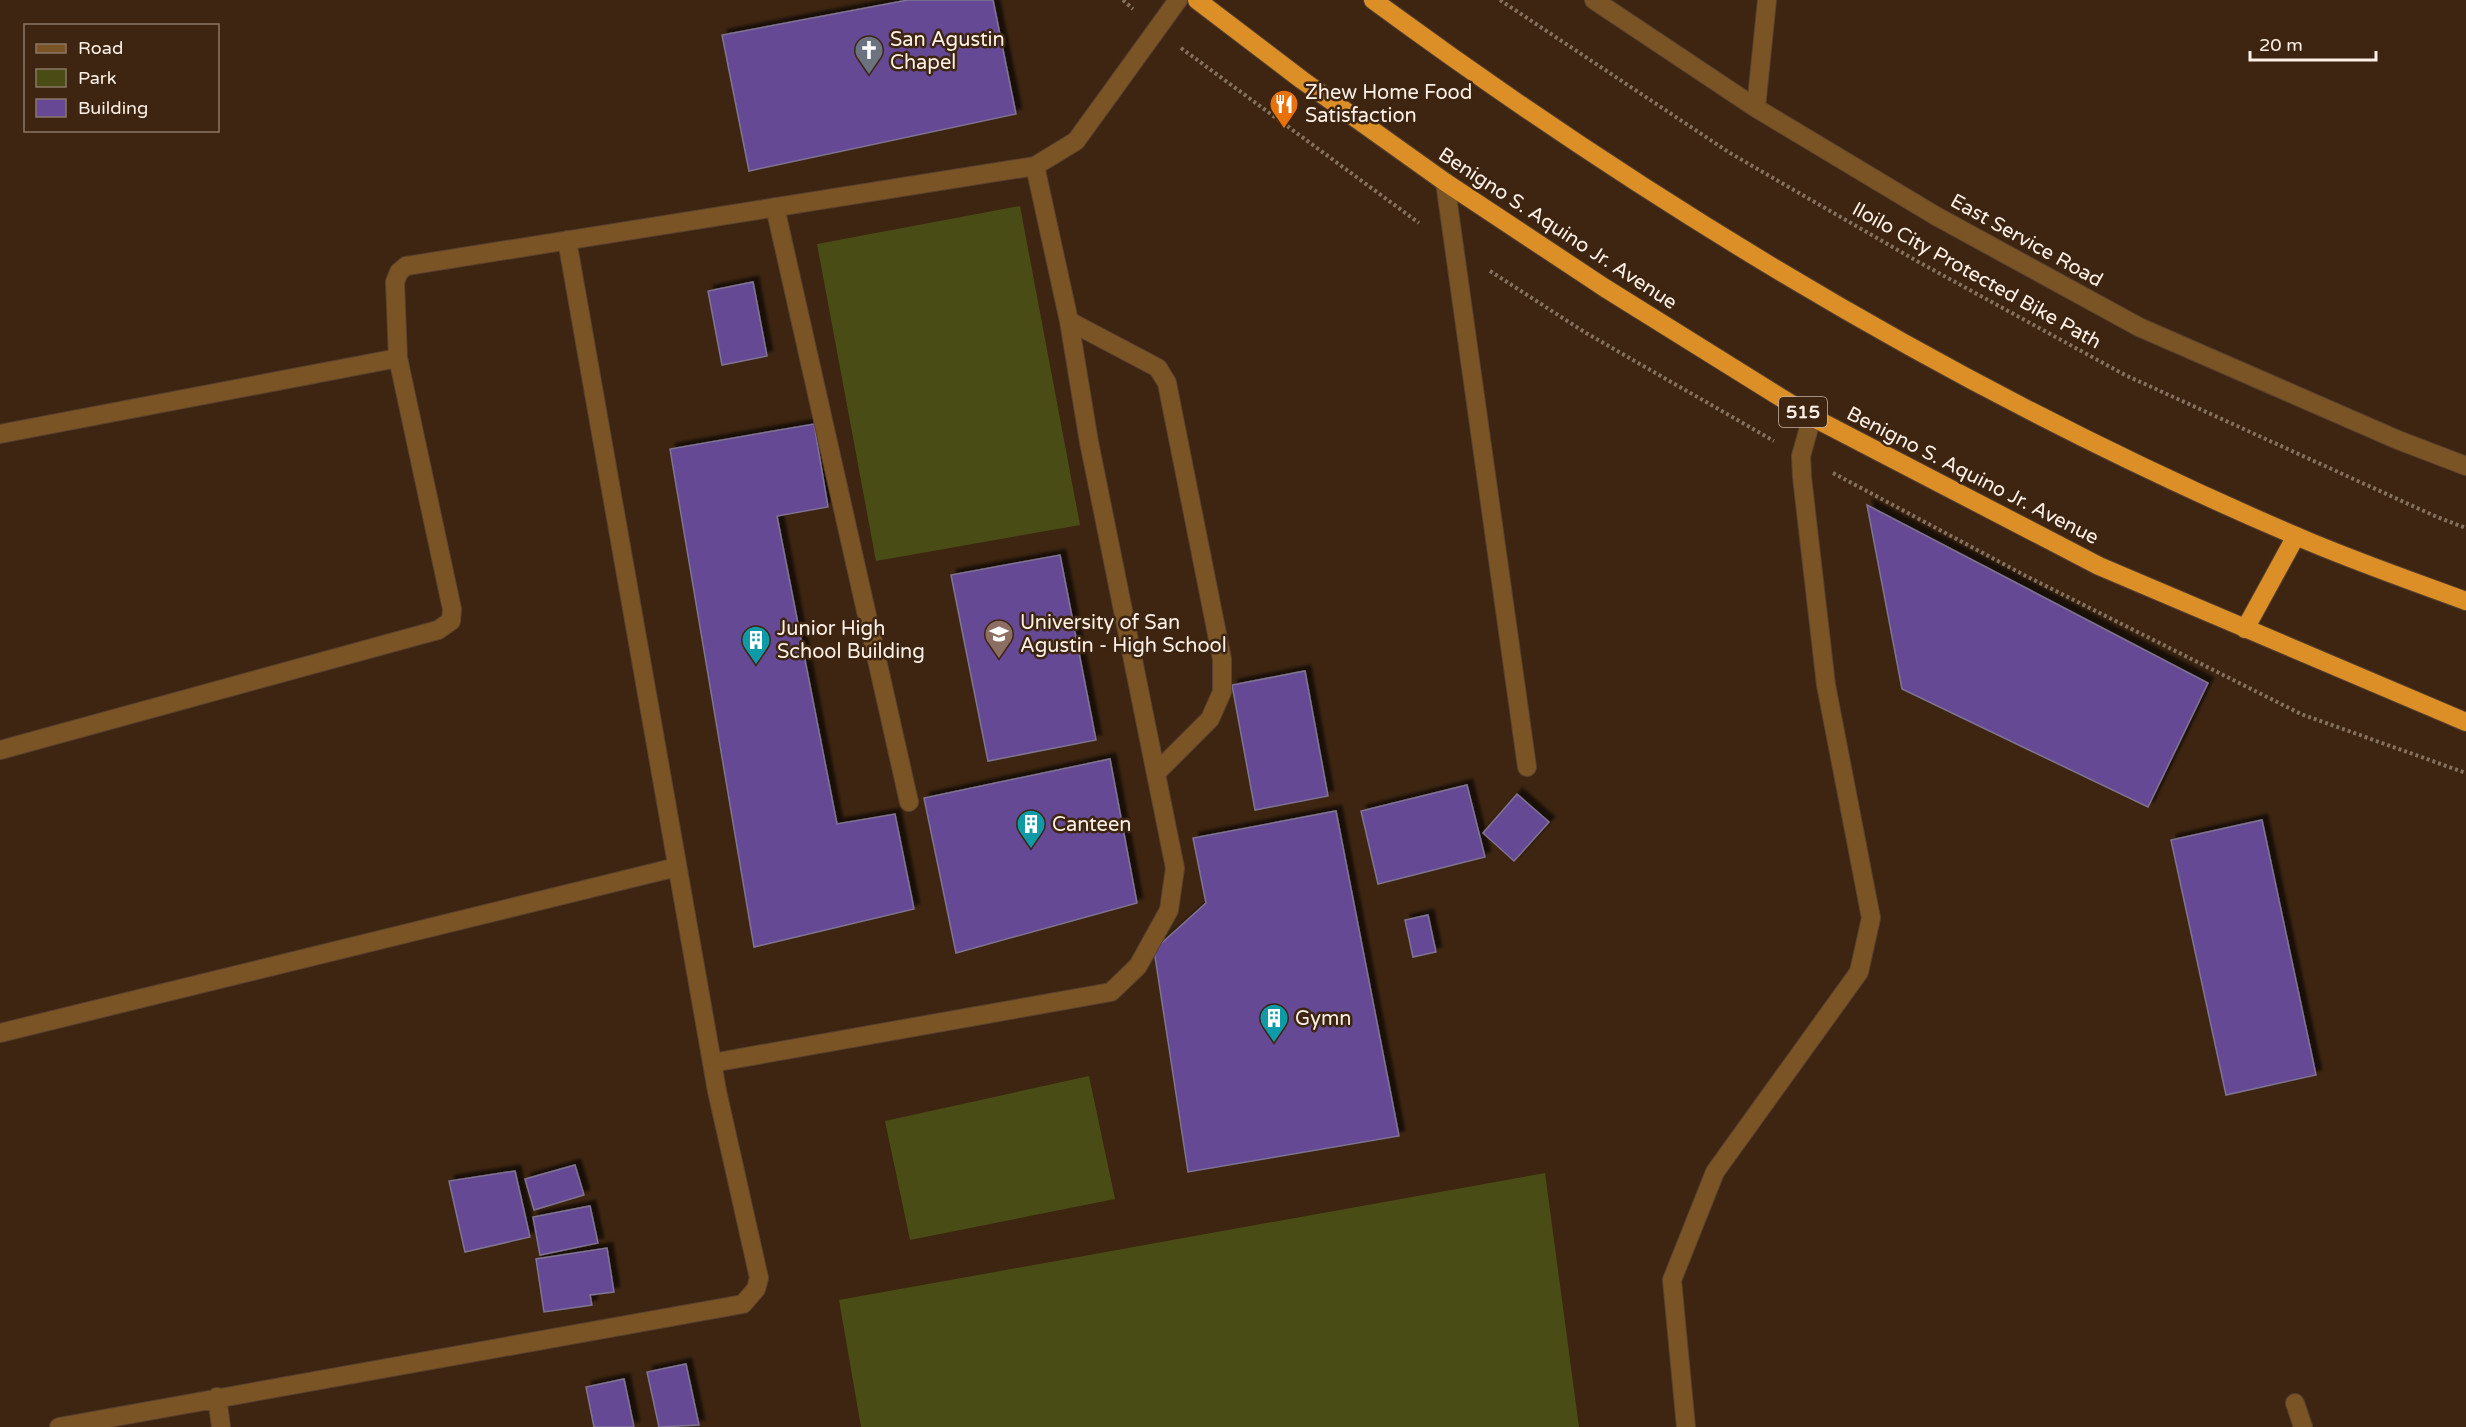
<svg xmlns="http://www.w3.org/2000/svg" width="2466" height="1427" viewBox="0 0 2466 1427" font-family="'Varela Round',sans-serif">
<defs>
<filter id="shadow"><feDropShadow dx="5.5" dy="-5.5" stdDeviation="1.5" flood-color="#0009"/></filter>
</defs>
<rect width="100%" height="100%" fill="#3d2511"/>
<path fill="#4a4c16" d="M1020,206L1080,525L876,561L817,244Z
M1089,1076L1115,1199L910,1240L885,1121Z
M1545,1173L1579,1427H861L839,1300Z"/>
<path fill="#664894" stroke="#7f7493" stroke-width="1.5" filter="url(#shadow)" d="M908,0H993L1016,114L749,171L722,35Z
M753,282L767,356L722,365L708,291Z
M814,424L828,507L777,516L837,824L895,814L914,909L754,947L670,449Z
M1867,505L2208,683L2148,807L1902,689Z
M1060,555L1096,740L988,761L951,575Z
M1305,671L1328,796L1255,810L1232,685Z
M1110,759L1137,903L956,953L924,798Z
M1467,785L1485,857L1378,884L1361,811Z
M1517,794L1549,822L1514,861L1483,833Z
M1336,811L1399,1136L1188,1172L1154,950L1206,903L1193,838Z
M2262,820L2316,1075L2226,1095L2171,840Z
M1428,915L1436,952L1413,957L1405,920Z
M575,1165L584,1195L534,1210L525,1179Z
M515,1171L530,1237L465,1252L449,1181Z
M590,1206L598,1243L540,1255L533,1217Z
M607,1248L614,1292L590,1295L592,1305L544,1312L536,1259Z
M686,1364L699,1425L659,1427L647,1372Z
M624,1379L634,1427H594L586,1387Z"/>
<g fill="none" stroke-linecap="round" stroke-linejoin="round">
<g stroke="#58412f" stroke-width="20">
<path id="minor" d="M1594,0L1756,108L1936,216L2139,327L2398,440L2466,466
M1756,108L1767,0
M1445,182L1527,767
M775,207L909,802
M1069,321L1158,368L1167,383L1222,659V692L1210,719L1156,773
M0,434L398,358L395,282L399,272L406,266L1035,166L1076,141L1178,0
M0,750L438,630L451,621L452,609L398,358
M0,1033L677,867
M712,1063L1111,992L1138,966L1169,910L1175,868L1089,442L1069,321L1035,166
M217,1397L221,1427
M2295,1403L2303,1427
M59,1427L743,1304L756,1289L759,1278L717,1091L567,240
M1686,1427L1672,1280L1715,1172L1859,972L1871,918L1826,685L1802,477L1801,456L1812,417"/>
</g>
<g stroke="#58412f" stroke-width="20">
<path id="highway" d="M1197,0L1302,80L1445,182L1605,288L1812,417L2099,566L2466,722
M1373,0C1660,211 1968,396 2296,536C2351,560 2409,580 2466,601
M2245,629L2296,536"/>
</g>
<path stroke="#84705f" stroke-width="4" stroke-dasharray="3 3" stroke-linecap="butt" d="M1123,0L1133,9
M1500,0L1730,153L1915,260L2125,375L2437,517L2466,528
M1181,48L1419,223
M1490,271L1586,333L1774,441
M1833,473L2026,576L2301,714L2466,773"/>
<use href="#minor" stroke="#7b5426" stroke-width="18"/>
<use href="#highway" stroke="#dc8f26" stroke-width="18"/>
</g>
<defs>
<g id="church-pin" transform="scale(1.5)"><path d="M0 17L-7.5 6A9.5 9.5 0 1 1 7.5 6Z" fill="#6b7280" stroke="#3d2511"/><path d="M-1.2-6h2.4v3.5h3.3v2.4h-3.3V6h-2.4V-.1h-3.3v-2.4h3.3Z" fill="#fff"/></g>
<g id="restaurant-pin" transform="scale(1.5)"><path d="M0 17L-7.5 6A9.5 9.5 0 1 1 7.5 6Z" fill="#e8710a" stroke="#3d2511"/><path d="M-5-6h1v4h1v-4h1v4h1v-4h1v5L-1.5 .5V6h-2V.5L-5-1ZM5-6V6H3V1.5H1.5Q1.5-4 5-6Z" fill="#fff"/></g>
<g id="school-pin" transform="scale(1.5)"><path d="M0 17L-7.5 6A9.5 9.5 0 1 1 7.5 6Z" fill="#8d6e63" stroke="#3d2511"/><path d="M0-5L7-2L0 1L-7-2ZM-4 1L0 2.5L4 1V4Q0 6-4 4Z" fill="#fff"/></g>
<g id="building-pin" transform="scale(1.5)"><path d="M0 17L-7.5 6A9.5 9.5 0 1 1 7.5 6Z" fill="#0f9aa8" stroke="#3d2511"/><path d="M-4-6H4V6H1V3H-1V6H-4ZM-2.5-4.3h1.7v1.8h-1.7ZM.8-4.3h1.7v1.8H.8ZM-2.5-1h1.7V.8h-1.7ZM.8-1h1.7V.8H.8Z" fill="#fff"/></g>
</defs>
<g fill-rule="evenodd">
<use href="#church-pin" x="869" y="50"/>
<use href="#restaurant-pin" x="1284" y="104"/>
<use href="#school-pin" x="999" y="634"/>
<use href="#building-pin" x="756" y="640"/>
<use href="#building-pin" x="1031" y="824"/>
<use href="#building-pin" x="1274" y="1018"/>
</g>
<g text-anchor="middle" stroke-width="5" stroke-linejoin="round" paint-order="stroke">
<rect fill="#3d2511" stroke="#c3b3a6" stroke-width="1.5" x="1779" y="397" width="48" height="30" rx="4.5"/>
<g font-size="18" font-weight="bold" fill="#fdf0e6">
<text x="1803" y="418">515</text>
</g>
<g font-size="20" fill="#fdf0e6" stroke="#3d2511" text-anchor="start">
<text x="890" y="46">San Agustin<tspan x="890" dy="23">Chapel</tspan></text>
<text x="1305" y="99">Zhew Home Food<tspan x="1305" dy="23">Satisfaction</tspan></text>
<text x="1020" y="629">University of San<tspan x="1020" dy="23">Agustin - High School</tspan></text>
<text x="777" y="635">Junior High<tspan x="777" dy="23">School Building</tspan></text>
<text x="1052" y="831">Canteen</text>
<text x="1295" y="1025">Gymn</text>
</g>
<g font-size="20" fill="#fdf0e6" stroke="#3d2511">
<text transform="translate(1558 228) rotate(33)" y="7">Benigno S. Aquino Jr. Avenue</text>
<text transform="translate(2027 240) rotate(29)" y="7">East Service Road</text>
<text transform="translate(1977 275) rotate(29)" y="7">Iloilo City Protected Bike Path</text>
<text transform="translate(1973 475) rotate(27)" y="7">Benigno S. Aquino Jr. Avenue</text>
</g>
</g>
<rect x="24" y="24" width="195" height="108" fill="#3d2511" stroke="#8a7666" stroke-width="1.5"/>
<rect x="36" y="44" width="30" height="9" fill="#7b5426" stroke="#8a7666" stroke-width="1.5"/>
<text x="78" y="54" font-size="18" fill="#fdf0e6">Road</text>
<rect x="36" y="69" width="30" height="18" fill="#4a4c16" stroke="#8a7666" stroke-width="1.5"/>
<text x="78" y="84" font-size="18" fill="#fdf0e6">Park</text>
<rect x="36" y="99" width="30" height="18" fill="#664894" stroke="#8a7666" stroke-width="1.5"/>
<text x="78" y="114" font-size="18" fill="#fdf0e6">Building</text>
<path d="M2250 51v9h126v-9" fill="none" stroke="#fdf0e6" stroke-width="3"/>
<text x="2259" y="51" font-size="18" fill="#fdf0e6" stroke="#3d2511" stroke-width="4.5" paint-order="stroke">20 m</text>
</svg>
